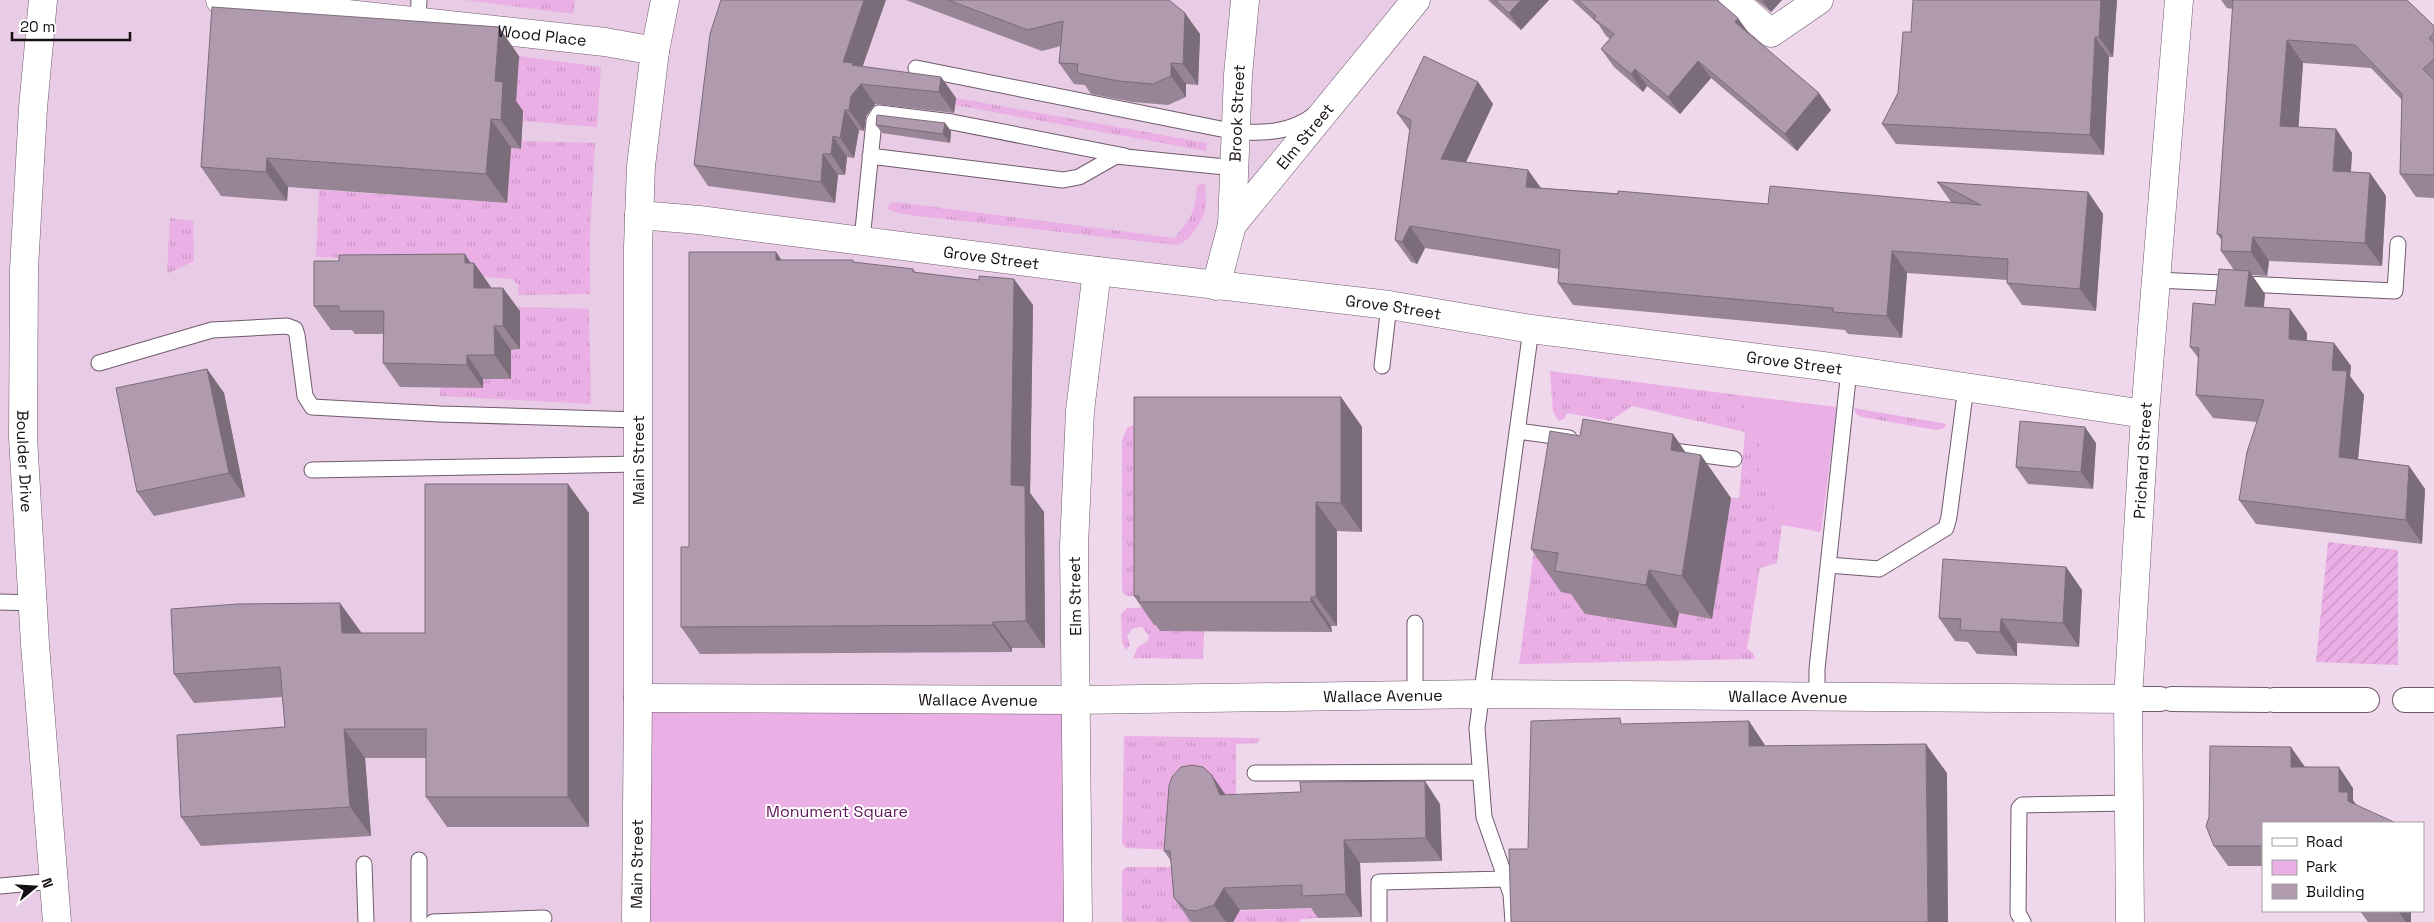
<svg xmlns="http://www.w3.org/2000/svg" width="2434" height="922" font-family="'Space Grotesk',sans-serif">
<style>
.built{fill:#e8cbe4}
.grass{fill:url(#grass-tufts)}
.park{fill:#eaafe4}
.garden{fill:url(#garden-furrows)}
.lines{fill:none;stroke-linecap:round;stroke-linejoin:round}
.service-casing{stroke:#6f5b6d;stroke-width:17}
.pedestrian-casing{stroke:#6f5b6d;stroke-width:26}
.minor-casing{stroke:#6f5b6d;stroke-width:29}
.trunk-casing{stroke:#6f5b6d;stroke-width:29}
.service{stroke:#fff;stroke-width:15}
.pedestrian{stroke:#fff;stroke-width:24}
.minor{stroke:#fff;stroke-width:28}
.trunk{stroke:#fff;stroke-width:28}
.wall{fill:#978495}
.shaded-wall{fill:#7b6c79}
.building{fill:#b09aad;stroke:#7b6c79}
.labels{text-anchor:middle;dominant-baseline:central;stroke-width:4;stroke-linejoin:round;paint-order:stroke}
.street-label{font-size:16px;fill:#160e15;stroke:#fff}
.park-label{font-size:16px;fill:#5e145b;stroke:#fff}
</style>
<defs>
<pattern id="grass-tufts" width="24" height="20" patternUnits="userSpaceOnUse" patternTransform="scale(1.25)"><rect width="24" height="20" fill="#eaafe4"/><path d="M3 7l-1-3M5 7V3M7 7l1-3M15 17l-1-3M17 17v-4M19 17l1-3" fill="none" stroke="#c895c3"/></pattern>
<pattern id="garden-furrows" width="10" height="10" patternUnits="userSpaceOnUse" patternTransform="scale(1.25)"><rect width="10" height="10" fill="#eaafe4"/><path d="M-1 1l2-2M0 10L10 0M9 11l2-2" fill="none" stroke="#c895c3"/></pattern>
</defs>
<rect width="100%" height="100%" fill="#efd8ec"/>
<path class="built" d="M0,0H1416L1233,225L1216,286L1097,271L1080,411L1078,922H0Z"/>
<path class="grass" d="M465,0H575L573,14Z
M519,56L601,67L597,127L523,121L524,112L515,111Z
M956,98L1207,143L1206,151L955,105Z
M522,141L595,143L590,233V294L518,295V285L512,279C446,276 382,257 316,257L319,190L507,203L511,148L521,149Z
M1201,184H1205C1205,190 1206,198 1206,204C1205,218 1190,243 1176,245L901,214L887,209L890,203L895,202L1174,238C1191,220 1195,212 1197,186Z
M170,218L193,221L194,261L167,274Z
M519,307L589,309L591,404L440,396V378H457L458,388H483V379H511V350L520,349Z
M1550,371L1746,396L1745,432L1762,446L1759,473L1782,525L1777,563L1760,568L1747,649L1753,653L1755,659L1519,664L1535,542L1589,596L1676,628L1679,613L1712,618L1731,498H1739L1745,432L1632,406L1610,421L1567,413L1564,419L1559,421L1553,412Z
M1854,408L1947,424L1943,429L1936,430L1862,417L1856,414Z
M1138,423L1154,595L1128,596L1123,594L1122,586V440L1127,428Z
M1154,607L1160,631H1204L1203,659L1133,658L1138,647L1148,641L1149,636L1142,627L1133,628L1127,636L1130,645L1126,650L1122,643L1121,614L1127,608Z
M1124,736L1260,738L1258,743L1236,744V795L1172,850L1126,848L1122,844Z
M1126,867H1173L1191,922H1122V871Z
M1318,908V918L1302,919L1298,922H1233L1235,911Z"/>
<path class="park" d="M1746,396L1837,407L1821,532L1782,525L1759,473L1762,446L1745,432Z
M638,698L1077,700L1078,922H636Z"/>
<path class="garden" d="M2328,542L2398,550V665L2316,662Z"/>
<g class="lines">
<g class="service-casing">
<path id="service" d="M418,21L419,0
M916,68L1236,132C1264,133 1291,133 1314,115
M870,156L1063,180L1079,177L1116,156L1235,168
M862,240L874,121L879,113L952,122L1125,156
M2156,280L2395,291L2398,244
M99,363L212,330L287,326L295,329L297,335L305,396L312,407L440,414L638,420
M1382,366L1389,305
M1517,431L1569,438
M1666,450L1734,459
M312,470L638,464
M1828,565L1879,569L1946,528L1949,517L1966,387
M0,602L32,603
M1415,623V695
M1817,698V669L1849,370
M1255,773L1480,772
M364,864L366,922
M0,886L54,881
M419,922V860
M433,922L544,918
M1379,922V882L1506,879
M1513,922L1511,894L1484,817L1477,728L1531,329
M2023,922L2018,913L2019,808L2022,805L2129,803"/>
</g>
<g class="pedestrian-casing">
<path id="pedestrian" d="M2128,699H2160
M2172,699L2266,700
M2274,700H2367
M2405,700H2434"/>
</g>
<g class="minor-casing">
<g id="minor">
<path id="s1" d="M220,0L605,42L655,51"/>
<path d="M1733,0L1771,33L1819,0"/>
<path id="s2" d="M639,215L699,220L1097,271L1389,305L1531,329L1823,366L2145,414"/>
<path id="s3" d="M1232,225L1238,75L1245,0"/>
<path id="s4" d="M1216,286L1232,225L1416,0"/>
<path id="s5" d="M638,698L1077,700L1481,694L2128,699"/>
<path d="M1078,922L1074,546L1080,411L1097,271"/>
<path id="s6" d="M2130,922L2128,699L2145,414L2179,0"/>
</g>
</g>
<g class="trunk-casing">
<g id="trunk">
<path id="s7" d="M43,0L33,108L24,269L23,437L35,644L57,922"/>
<path id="s8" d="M636,922L638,698V247L641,166L655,51L665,0"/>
</g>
</g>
<use href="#service" class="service"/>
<use href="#pedestrian" class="pedestrian"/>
<use href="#minor" class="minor"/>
<use href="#trunk" class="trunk"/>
</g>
<path class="wall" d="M906,0H1169L1200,34L1198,85L1186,84V97L1168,105L1133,102L1091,94L1085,85L1074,84L1059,63L1061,46L1042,51Z
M1488,0H1549L1521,30Z
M1572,0H1718L1749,34L1831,110L1797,151L1711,78L1680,114L1647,86L1643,92L1614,67L1601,49L1610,39L1606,36L1599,25Z
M1756,0H1782L1771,12Z
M2117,0L2113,57H2109L2104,155L1896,144L1882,124L1898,93L1911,32Z
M2221,0H2407L2434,26V198L2416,197L2400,174L2402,100L2371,68L2303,63L2298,127L2336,129L2352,153L2351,172L2370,173L2386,196L2382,266L2269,261L2267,276L2252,275L2265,294L2264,307L2290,309L2307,333V341L2334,343L2351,366L2350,376L2364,395L2358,459L2409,466L2425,489L2422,544L2256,524L2239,500L2257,422L2213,418L2196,395L2199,359L2190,347L2215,305L2234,270L2221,251L2222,241L2217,234L2233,9L2227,8Z
M519,56L516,101L523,111L521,149L511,148L507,203L288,187L287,201L221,196L201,167Z
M863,67L941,77L956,98L954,113L875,104L866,116L864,131L859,130L854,158L847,157L845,175H838L835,203L708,186L694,165Z
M1478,82L1493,104L1466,162L1541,188L1768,204L1951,202L1937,182L2088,192L2103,214L2096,311L2022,305L2007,283V280L1907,273L1902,338L1848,334L1845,330L1573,305L1558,283L1559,269L1425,248L1417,264L1411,262L1395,240L1410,131L1397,113Z
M945,123L951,131L950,143L882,133L876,125Z
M776,252L781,260L854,263L913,269L916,273L1033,305L1030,493L1044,512L1045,648H1012V652L700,654L681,627L689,547Z
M339,261L474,263L491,288L520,311V349L511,350V379H483V388L400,387L383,363L384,334H355L352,330H331L314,306Z
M207,369L224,393L245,497L154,516L137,492Z
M1341,397L1362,427V532L1337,531V626H1331L1332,632L1160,631L1156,625H1154L1134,596Z
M1673,434L1686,453L1731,498L1712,619L1679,613L1676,628L1585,614L1571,594L1561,592L1531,549L1580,436Z
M2096,443L2093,489L2028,484L2016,467Z
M589,513V827H447L426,797V758H365L371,836L201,846L181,817L285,727L282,697L194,703L174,674L361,632V633H425Z
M2066,567L2082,590L2079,647L2017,643V656L1977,654L1968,642L1955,641L1939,618Z
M2304,767L2353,788V800L2263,823V866H2228L2214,846Z
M1226,795L1440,804L1442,861L1360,863L1362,917L1318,918L1311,908L1240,910L1233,922H1191L1174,898L1171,861L1164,851Z
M2360,911H2411V922H2368Z"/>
<path class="shaded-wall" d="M864,0H886L860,74L843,62Z
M1521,0H1549L1521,30L1509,13Z
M1762,0H1782L1771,12Z
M2101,0H2117L2113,57L2099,37Z
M1185,13L1200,34L1198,85L1183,64Z
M1738,18L1751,36L1735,22Z
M499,27L519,56L516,101L523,111L521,149L501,120L495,81Z
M2095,37L2109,57L2104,155L2090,135Z
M2287,40L2303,63L2297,149L2280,126Z
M1698,61L1711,78L1680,114L1668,97Z
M1171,63L1186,84V97L1171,76Z
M1635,69L1647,86L1643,92L1631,74Z
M941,77L956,98L954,113L939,92Z
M1478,82L1493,104L1457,181L1441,159Z
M861,84L875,104L866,116L864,131L849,110L851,96Z
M1819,93L1831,110L1797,151L1785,134Z
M845,110L859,130L854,158L840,138Z
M491,119L511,148L507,203L486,174Z
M945,123L951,131L950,143L943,134Z
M2336,129L2352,153L2349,194L2333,171Z
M833,136L847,157L845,175L831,154Z
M823,154L838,175L835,203L821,182Z
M267,158L288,187L287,201L266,172Z
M1528,170L1544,192L1526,187Z
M2370,173L2386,196L2382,266L2365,243Z
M2088,192L2103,214L2096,311L2080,289Z
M1410,226L1425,248L1417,264L1402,242Z
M2253,237L2269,261L2267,276L2251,252Z
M1892,251L1907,273L1902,338L1887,316Z
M776,252L795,279L776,260Z
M465,254L474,268V263L491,287V311L474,288L465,263Z
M2249,271L2265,294L2261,329L2245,306Z
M1014,279L1033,305L1030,493L1044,512L1045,648L1026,621L1011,485Z
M503,288L520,311V349L503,326Z
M2290,309L2307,333L2305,363L2289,339Z
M494,326L511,350V379L495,355Z
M2334,343L2351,366L2350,376L2364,395L2356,481L2339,457L2332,370Z
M467,355L483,379V388L467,365Z
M207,369L224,393L245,497L229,473Z
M1341,397L1362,427V532L1341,503Z
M2085,427L2096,443L2093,489L2081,472Z
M1673,434L1698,471L1701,455L1731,498L1712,619L1682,576L1671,450Z
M2409,466L2425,489L2422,544L2406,520Z
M568,484L589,513V827L568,797Z
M1316,502L1337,531V626L1316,597Z
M2066,567L2082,590L2079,647L2063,623Z
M1649,570L1679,613L1676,628L1646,585Z
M1311,597L1331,626L1332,632L1311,602Z
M340,603L361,632L363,662L342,633Z
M2001,619L2017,643V656L2000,632Z
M993,622L1012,648V652L993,625Z
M1749,721L1769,751L1749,746Z
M344,729L365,758L371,836L350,807Z
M1926,744L1947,773L1948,922H1928Z
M2291,747L2305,767H2291Z
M2339,767L2353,788V800L2362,813V821L2339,792Z
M1212,775L1227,797L1220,795Z
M1425,781L1440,804L1442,861L1426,838Z
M1344,840L1360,863L1362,917L1346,894Z
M1224,888L1240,910L1233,922H1226L1214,905Z
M2398,911H2411V922H2406Z"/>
<path class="building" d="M721,0H864L843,62L853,63L852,65L941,77L939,92L861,84L851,96L849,110H845L840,138L833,136L831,154H823L821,182L694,165L710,34Z
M948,0H1169L1185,13L1183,64L1171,63V76L1153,84L1119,81L1077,73L1078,64L1059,63L1063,21L1028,30Z
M1495,0H1521L1509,13Z
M1578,0H1717L1738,18L1735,22L1819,93L1785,134L1698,61L1668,97L1635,69L1631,74L1601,49L1614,34L1594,19L1596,16Z
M1913,0H2101L2099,37H2095L2090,135L1882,124L1898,93L1903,32H1911Z
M2233,0H2407L2434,26V33L2429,38L2434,43V59L2423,69L2434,80V175L2400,174L2402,94L2355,45L2287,40L2280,126L2336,129L2333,171L2370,173L2365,243L2253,237L2251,252L2221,251L2222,235L2217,234Z
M212,7L499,27L495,81L503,82L501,120L491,119L486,174L267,158L266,172L201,167Z
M1424,56L1478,82L1441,159L1528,170L1526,187L1618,194V191L1768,204L1770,186L1981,205L1937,182L2088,192L2080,289L2007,283L2008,259L1892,251L1887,316L1833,312V308L1558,283L1560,250L1410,226L1402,242L1395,240L1411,120L1397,113Z
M877,115L945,123L943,134L876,125Z
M689,252H776V260H853V262L913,269V272L979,280V276L1014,279L1011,485L1025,486L1026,621L993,622V625L681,627V547H689Z
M465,254V263H474V288H503V326H494L495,355H467V365L383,363L384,311H339V306H314V261H339V255Z
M2219,269L2249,271L2245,306L2290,309L2289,339L2334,343L2332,370L2347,371L2339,457L2409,466L2406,520L2239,500L2247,452L2264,400L2196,395L2199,348L2190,347L2193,303L2215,305Z
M207,369L229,473L137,492L116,388Z
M1134,397H1341V503L1316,502V597H1311V602H1139V596H1134Z
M1583,419L1673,434L1671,450L1701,455L1682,576L1649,570L1646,585L1555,571L1558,553L1531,549L1550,431L1580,436Z
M2020,421L2085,427L2081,472L2016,467Z
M425,484H568V797H426V729H344L350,807L181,817L177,735L285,727L280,667L174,674L171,609L238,604L340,603L342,633H425Z
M1943,559L2066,567L2063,623L2001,619L2000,632L1960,630L1961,619L1939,618Z
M1620,718L1621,724L1749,721V746L1926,744L1928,922H1511L1509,849H1528L1531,721Z
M2210,746L2291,747V767H2339V792H2348V801L2396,823H2263V846H2214L2206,826L2209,817Z
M1192,765L1203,767L1212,775L1220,795L1301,792L1300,782L1425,781L1426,838L1344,840L1346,894L1302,896V885L1224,888L1214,905L1196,911L1187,910L1174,898L1170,851H1164L1169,786L1172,777L1181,767Z"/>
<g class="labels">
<g class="street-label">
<text stroke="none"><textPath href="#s1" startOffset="324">Wood Place</textPath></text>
<text stroke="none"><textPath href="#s3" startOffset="112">Brook Street</textPath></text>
<text stroke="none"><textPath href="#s4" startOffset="178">Elm Street</textPath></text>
<text stroke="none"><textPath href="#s2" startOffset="355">Grove Street</textPath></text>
<text stroke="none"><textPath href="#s2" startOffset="760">Grove Street</textPath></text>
<text stroke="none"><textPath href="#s2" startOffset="1165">Grove Street</textPath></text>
<text transform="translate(638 460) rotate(-90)">Main Street</text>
<text stroke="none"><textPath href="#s7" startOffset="462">Boulder Drive</textPath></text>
<text stroke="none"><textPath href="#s6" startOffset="462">Prichard Street</textPath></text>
<text transform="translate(1075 596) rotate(-91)">Elm Street</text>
<text stroke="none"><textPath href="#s5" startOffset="745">Wallace Avenue</textPath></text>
<text stroke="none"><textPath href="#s5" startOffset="1150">Wallace Avenue</textPath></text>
<text stroke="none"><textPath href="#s5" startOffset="340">Wallace Avenue</textPath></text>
<text stroke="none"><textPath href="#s8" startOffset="58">Main Street</textPath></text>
</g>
<g class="park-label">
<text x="837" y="811">Monument Square</text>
</g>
</g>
<rect x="2262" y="822" width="162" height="90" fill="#ffffff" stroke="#a29fa1"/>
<rect x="2272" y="838" width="25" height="8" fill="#ffffff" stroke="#a29fa1"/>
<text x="2306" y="847" font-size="15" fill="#160e15">Road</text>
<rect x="2272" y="860" width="25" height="15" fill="#eaafe4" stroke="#a29fa1"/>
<text x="2306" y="872" font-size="15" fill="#160e15">Park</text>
<rect x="2272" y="884" width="25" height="15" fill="#b09aad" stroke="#a29fa1"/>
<text x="2306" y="897" font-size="15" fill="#160e15">Building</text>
<g transform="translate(35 887) rotate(72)" stroke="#ffffff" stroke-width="4" paint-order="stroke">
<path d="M0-4L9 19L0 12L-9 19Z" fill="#160e15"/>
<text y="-8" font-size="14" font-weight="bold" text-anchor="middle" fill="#160e15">N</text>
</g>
<path d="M12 32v8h118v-8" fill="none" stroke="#160e15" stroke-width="2.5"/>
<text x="20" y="32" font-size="15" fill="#160e15" stroke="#ffffff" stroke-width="4" paint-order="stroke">20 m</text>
</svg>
